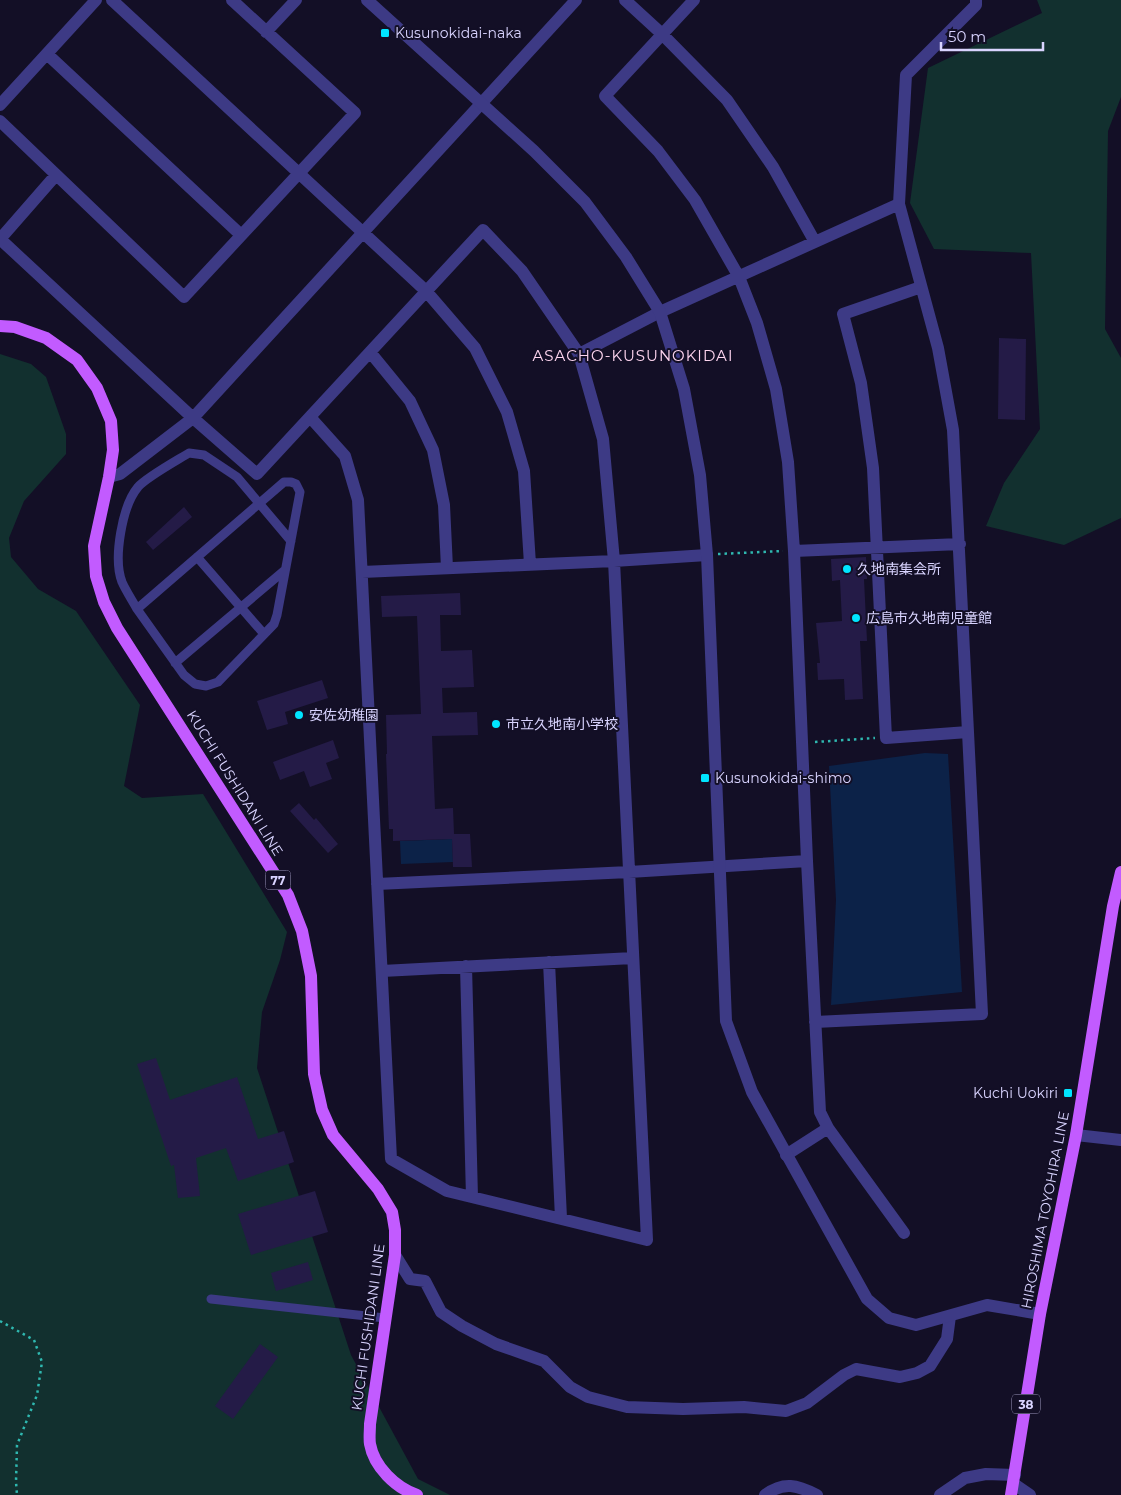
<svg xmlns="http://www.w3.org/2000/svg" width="1121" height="1495" font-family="Montserrat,'Noto Sans JP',sans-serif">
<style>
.green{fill:#12302f}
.water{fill:#0c2248}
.building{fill:#241b47}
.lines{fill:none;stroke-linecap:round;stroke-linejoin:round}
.path{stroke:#2fb8b0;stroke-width:2.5;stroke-dasharray:2.5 4;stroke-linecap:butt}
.service{stroke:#3d3a85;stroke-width:9}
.minor{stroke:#3d3a85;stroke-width:12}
.tertiary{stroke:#3d3a85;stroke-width:12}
.primary{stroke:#c25bff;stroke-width:12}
.poi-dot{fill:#00e5ff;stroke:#130f26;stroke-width:2}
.labels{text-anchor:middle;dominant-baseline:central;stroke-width:4;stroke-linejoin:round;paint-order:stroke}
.shield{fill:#130f26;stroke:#9e99be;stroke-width:1}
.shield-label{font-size:12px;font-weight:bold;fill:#d9d4ff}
.poi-label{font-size:14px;fill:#d9d4ff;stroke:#130f26;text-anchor:start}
.street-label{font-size:14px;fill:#d9d4ff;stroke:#130f26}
.neighbourhood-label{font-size:15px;letter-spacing:1px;fill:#ffd6f0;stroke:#130f26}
</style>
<rect width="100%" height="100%" fill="#130f26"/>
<path class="green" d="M1037,0H1121V97L1108,131L1105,329L1121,358V518L1064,545L986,526L1004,483L1040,429L1031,253L934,249L910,203L928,68L1042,13Z
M0,354L31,364L46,377L66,434V454L24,501L9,538L11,557L38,589L76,611L140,705L124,786L142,798L203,794L287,932L280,960L262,1012L257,1068L351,1355L418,1479L450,1495H0Z"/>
<path class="water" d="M925,753L948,754L962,992L831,1005L836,900L829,766Z
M452,839L453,862L401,864L400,841Z"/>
<path class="building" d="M999,338L1026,339L1025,420L998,419Z
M184,507L192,517L153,550L146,542Z
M866,557L867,579H864L867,641H860L863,699L845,700L844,679L818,680L817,663H820L816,623L842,621L840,580L832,581L831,559Z
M460,593L461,615H440L441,651L472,650L474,687L442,688L443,713L477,712L478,735L432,736L435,809L453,808L454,834H470L472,867H453L452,839L393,841V829H389L386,754H387L386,715L421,714L417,616L382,617L381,596Z
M322,680L328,698L285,712L288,724L267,730L257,701Z
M333,740L339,758L326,763L332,779L310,787L304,771L280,780L273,762Z
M299,803L314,820L316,818L338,844L328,853L290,811Z
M156,1058L170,1100L237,1077L258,1139L284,1131L294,1162L238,1181L226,1148L196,1158L200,1196L178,1198L174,1165L171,1166L137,1064Z
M315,1191L328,1232L251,1255L238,1214Z
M308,1262L313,1280L276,1291L271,1273Z
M260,1344L278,1357L233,1419L215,1406Z"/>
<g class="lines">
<path class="path" d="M718,554L783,551
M815,742L875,738
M0,1321L34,1340L42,1362L37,1395L17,1445L16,1482L17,1495"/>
<path class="service" d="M284,482H291L296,484L300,492L277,615L274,624L218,682L206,686L195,684L184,675L137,609Z
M197,557L264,634
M137,609C132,600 126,591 122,582C113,559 122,506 138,487C147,477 176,461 189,453L204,455L237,477L291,541
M175,663L285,570
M211,1299L385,1318"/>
<path class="minor" d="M112,0L426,291L475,348L507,412L524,471L530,564
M625,0L662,34L727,100L773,167L815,242
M694,0L605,96L658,151L695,200L739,277L757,323L776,389L788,462L794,551L807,861L820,1112L828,1128L904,1233
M266,32L296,0
M47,54L241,235
M0,105L96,0
M0,121L184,297L355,113L232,0
M0,239L193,418L257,474L483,230L522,271L579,354L603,439L614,561L647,1240L447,1191L391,1159L358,500L345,456L310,417
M0,239L56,175
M921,287L843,314L861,383L873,468L886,738L968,732
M370,352L410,401L433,450L444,505L447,568
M579,354L660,312L899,204
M109,477L120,474L193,418L576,0
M794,551L960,544
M362,572L614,561L707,555
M377,884L629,872L807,861
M549,962L561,1218
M466,966L472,1197
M382,971L633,958
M815,1022L982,1014L953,430L938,348L899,204L906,75L976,5V0
M786,1155L828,1128
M395,1255L410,1279L425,1281L441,1312L462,1326L496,1344L544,1361L570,1387L588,1397L627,1407L683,1409L744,1407L786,1411L807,1403L844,1375L856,1369L900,1377L917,1373L930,1366L947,1339L950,1316
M1014,1484L1030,1495
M765,1495C784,1481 797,1485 817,1495
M940,1495L965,1478L986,1474L1015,1475"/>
<path class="tertiary" d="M367,0L534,151L585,202L626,257L660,312L684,389L700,475L707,555L726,1021L752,1092L867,1299L889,1318L916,1325L987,1305L1040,1314
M1076,1135L1121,1140"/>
<path class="primary" d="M0,326L15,327L46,338L77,360L97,388L111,421L113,450L109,477L94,546L96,576L104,602L117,628L288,895L302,931L311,976L314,1074L322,1110L333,1135L378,1189L392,1212L395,1230V1255L370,1424C370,1431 369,1438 370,1444C374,1467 396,1488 417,1495
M1011,1495L1040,1314L1076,1135L1113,906L1121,872"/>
</g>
<g class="poi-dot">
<rect x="380" y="28" width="10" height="10" rx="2.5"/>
<circle cx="847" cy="569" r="5"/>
<circle cx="856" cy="618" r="5"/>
<circle cx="299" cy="715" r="5"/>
<circle cx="496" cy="724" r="5"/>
<rect x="700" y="773" width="10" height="10" rx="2.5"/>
<rect x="1063" y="1088" width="10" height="10" rx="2.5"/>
</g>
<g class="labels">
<g class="shield">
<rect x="265.5" y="870.5" width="25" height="19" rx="4"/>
<rect x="1012" y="1394.5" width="28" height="19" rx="4"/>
</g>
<g class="shield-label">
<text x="278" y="880">77</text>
<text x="1026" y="1404">38</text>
</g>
<g class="poi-label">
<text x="395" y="33">Kusunokidai-naka</text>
<text x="857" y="569">久地南集会所</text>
<text x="866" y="618">広島市久地南児童館</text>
<text x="309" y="715">安佐幼稚園</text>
<text x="506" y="724">市立久地南小学校</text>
<text x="715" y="778">Kusunokidai-shimo</text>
<text x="1058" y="1093" text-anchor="end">Kuchi Uokiri</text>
</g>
<g class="street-label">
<text transform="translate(235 783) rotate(58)">KUCHI FUSHIDANI LINE</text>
<text transform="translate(1045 1210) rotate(-79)">HIROSHIMA TOYOHIRA LINE</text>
<text transform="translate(368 1327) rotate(-82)">KUCHI FUSHIDANI LINE</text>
</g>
<g class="neighbourhood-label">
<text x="633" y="355">ASACHO-KUSUNOKIDAI</text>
</g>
</g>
<path d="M941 42v8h102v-8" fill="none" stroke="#d9d4ff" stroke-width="2.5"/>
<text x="948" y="42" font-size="15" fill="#d9d4ff" stroke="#130f26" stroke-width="4" paint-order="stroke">50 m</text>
</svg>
